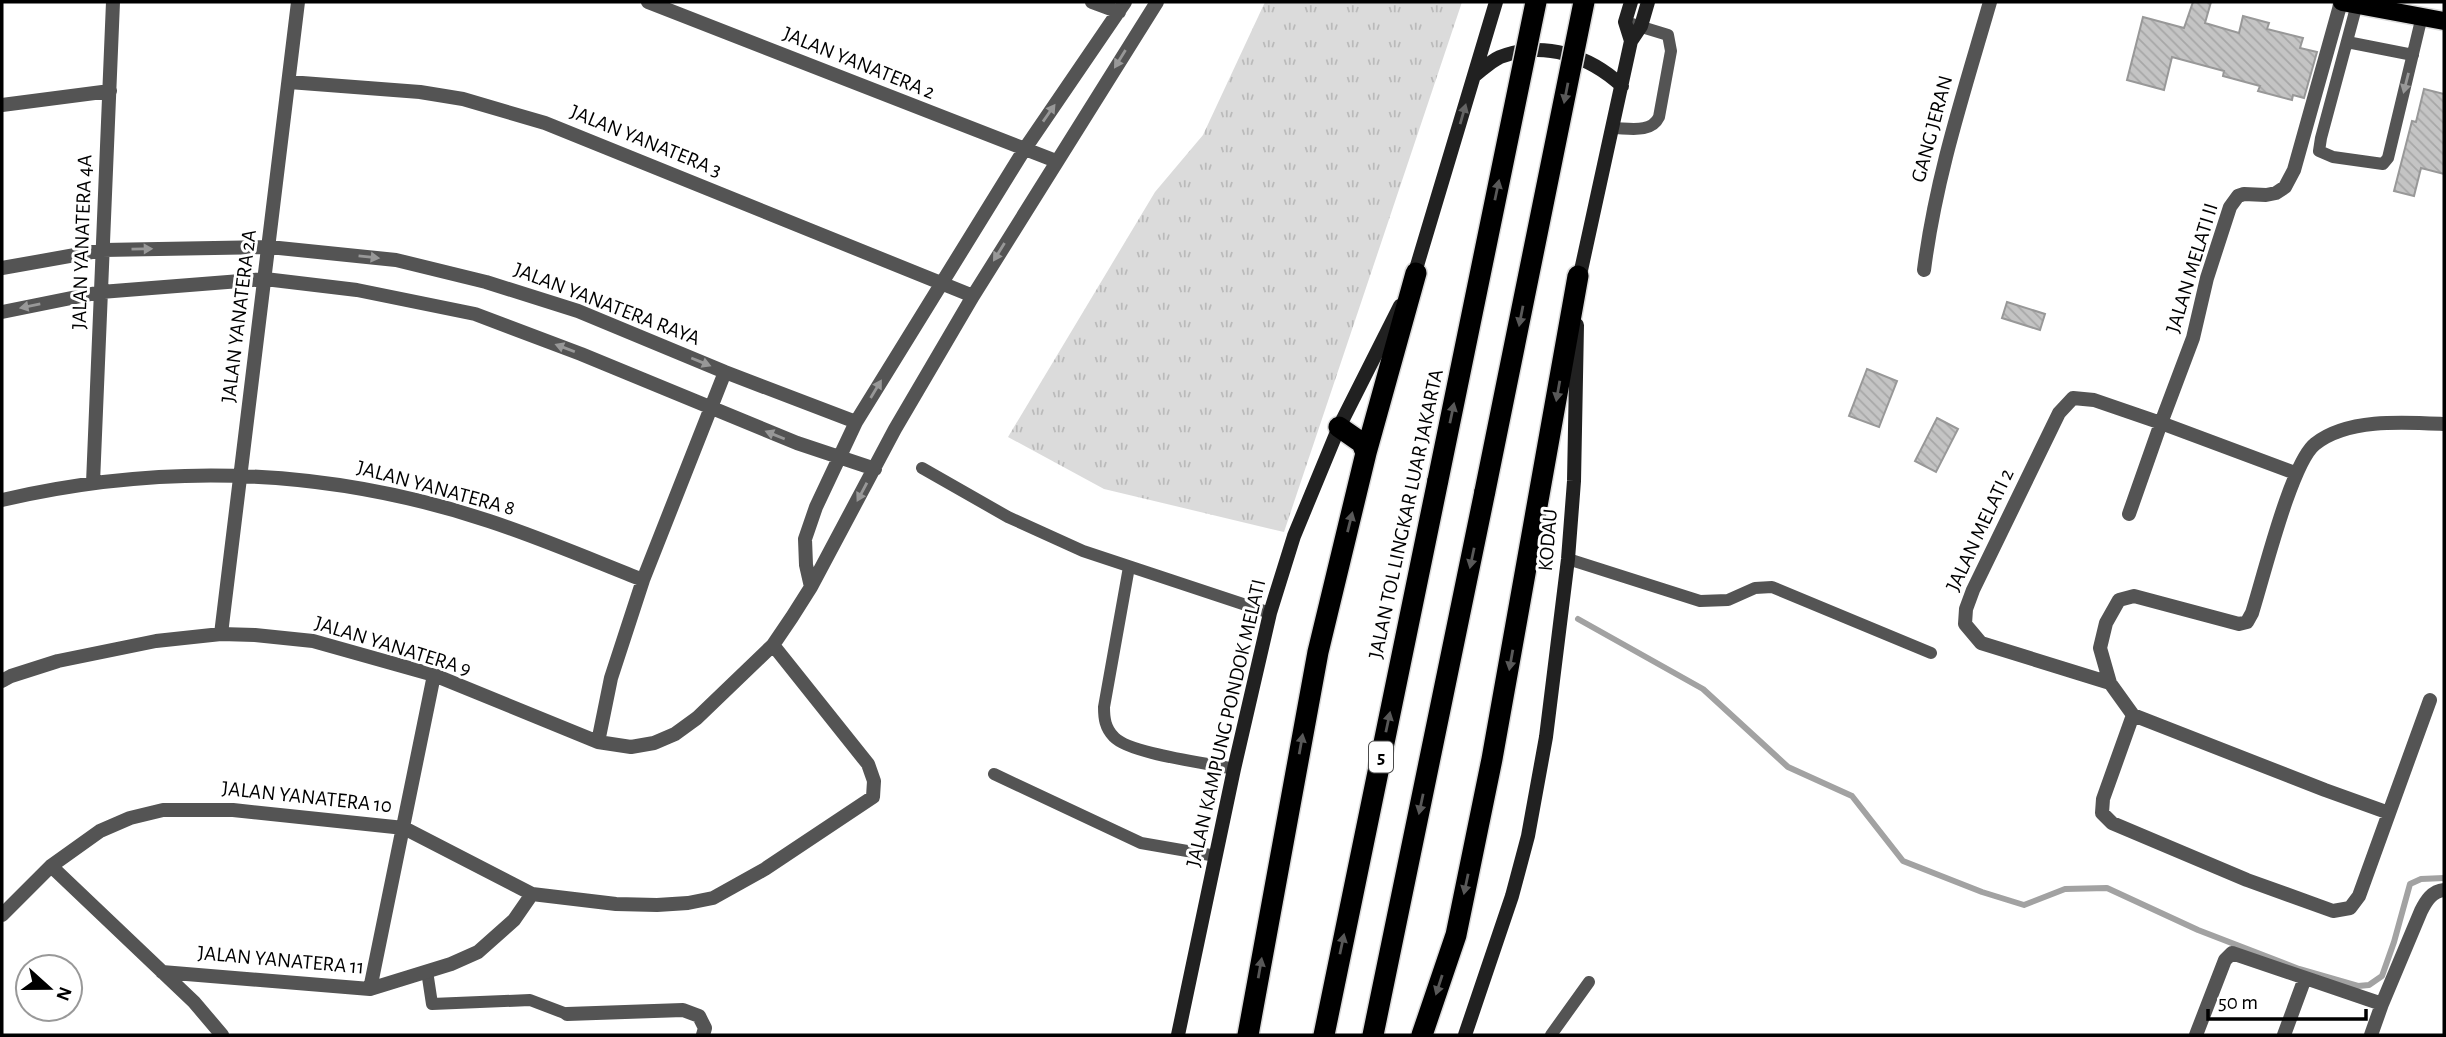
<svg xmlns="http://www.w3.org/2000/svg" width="2446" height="1037" font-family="'Alegreya Sans',sans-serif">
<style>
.grass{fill:url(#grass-tufts)}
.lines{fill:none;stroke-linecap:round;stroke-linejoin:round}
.stream{stroke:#a2a2a2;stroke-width:6}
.building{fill:url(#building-back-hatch);stroke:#989898;stroke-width:2}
.primary-casing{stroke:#dbdbdb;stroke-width:21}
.highway-casing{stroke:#dbdbdb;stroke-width:24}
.lane{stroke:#545454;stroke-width:12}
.street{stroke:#545454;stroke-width:14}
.secondary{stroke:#212121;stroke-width:14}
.primary{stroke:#000;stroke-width:18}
.highway{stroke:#000;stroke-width:21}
.highway-bridge-casing{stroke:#dbdbdb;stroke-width:24;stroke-linecap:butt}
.highway-bridge{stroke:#000;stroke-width:21}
.oneway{fill:#989898}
.oneway2{fill:#595959}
.oneway3{fill:#646464}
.labels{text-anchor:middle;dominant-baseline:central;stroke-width:6;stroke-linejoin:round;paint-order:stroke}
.shield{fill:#fff;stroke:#4c4c4c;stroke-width:2}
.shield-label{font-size:19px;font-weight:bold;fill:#000}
.street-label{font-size:21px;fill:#000;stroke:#fff}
</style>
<defs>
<pattern id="grass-tufts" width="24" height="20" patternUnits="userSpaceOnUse" patternTransform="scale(1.75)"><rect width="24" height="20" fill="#dbdbdb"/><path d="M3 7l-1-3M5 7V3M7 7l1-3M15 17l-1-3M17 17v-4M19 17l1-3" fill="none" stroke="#bababa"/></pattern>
<pattern id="building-back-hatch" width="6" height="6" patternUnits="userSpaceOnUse" patternTransform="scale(1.75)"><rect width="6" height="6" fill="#c4c4c4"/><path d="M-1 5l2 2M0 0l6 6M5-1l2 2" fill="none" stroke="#a7a7a7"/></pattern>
</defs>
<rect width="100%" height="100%" fill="#fff"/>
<path class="grass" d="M1265,2H1462L1284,532L1104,489L1008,437L1155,192L1203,135Z"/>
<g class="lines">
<path class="stream" d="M1578,619L1703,689L1788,767L1852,796L1903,861L1982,892L2024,905L2065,889L2107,888L2198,930L2299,969L2358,986L2369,985L2382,976L2394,942L2410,884L2421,879L2444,878"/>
</g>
<path class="building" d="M2193,2H2211L2205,23L2239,33L2243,16L2269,23L2267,29L2303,38L2300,48L2317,52L2304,98L2293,95L2292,100L2258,91L2260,86L2223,76L2224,71L2172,57L2164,90L2127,80L2143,17L2184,28Z
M2424,89L2444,94V174L2421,168L2414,196L2394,191L2412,121L2416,122Z
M2007,302L2045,314L2040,330L2002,318Z
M1867,369L1897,381L1879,427L1849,416Z
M1937,418L1958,429L1936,472L1915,461Z"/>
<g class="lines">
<g class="primary-casing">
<path id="primary" d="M2342,2L2444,21"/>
</g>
<g class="highway-casing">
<path id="highway" d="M1366,453L1416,273
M1248,1035L1318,652L1366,453L1362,443L1339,427
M1324,1035L1438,480
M1373,1035L1485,491
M1422,1035L1456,935L1492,759L1578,276"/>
</g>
<path class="lane" d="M2357,4L2321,138L2319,151L2333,157L2383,164L2388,158L2422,16
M2347,42L2413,55
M1612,128C1628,128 1651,134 1659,117L1671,51L1668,35L1632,24
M922,468L1008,517L1083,551L1270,613
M1568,559L1700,601L1728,600L1755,588L1772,587L1931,653
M1129,567L1104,707C1104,718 1105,728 1114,737C1130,754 1208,763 1234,769
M994,774L1141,843L1216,856
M427,971L432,1004L530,1000L567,1014
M1551,1035L1589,982"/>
<path class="street" d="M648,2L1056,161
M1092,2L1119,12
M289,82L420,92L463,99L545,123L973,296
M2,105L110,91
M2,268L103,250L269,247L396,260L486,282L578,311L725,372L856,422
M1924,270C1936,176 1964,92 1990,2
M2,312L101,292L265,279L357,290L475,314L581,354L797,443L875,469
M93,483L113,2
M2,500C166,462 329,468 489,521C541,538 592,560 643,580
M2129,514L2161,423L2295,473
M811,587L806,565L805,539L816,507L856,422L1024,150L1125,2
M221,634L298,2
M2,681L11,676L58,661L156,641L221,634L255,635L313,641L434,675L598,742L631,747L654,743L675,734L697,718L773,645L792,617L811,587L895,429L973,296L1157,2
M2110,683L1981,643L1965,624L1966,609L1973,590L2059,413L2073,398L2094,400L2161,423L2193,338L2207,278L2230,207L2238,196L2244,194L2266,195L2276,193L2285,187L2294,170L2341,2
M2133,715L2103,799L2102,813L2112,823L2247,880L2333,911L2350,908L2359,896L2389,813L2325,790L2133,715L2110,683L2100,648L2106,623L2119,600L2134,596L2239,624L2247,622L2252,613C2263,579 2291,463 2315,444C2347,418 2405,422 2444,424
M598,742L611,678L643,580L725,372
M2389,813L2430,700
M51,866L194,1002L222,1035
M2,915L51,866L100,831L130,818L163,810H233L404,828L532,894L616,904L657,905L688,903L713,898L765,869L873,797L874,781L868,764L773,645
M162,972L370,989L451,964L478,952L514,920L532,894
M370,989L434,675
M567,1014L683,1010L699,1016L705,1028L703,1035
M2196,1035L2225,960L2232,953L2382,1004
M2284,1035L2305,978
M2371,1035L2382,1004L2421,911C2426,901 2432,891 2444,890"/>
<path class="secondary" d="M1631,41L1625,22L1631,2
M1474,76C1482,70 1491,61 1500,57C1544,40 1590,56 1622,86
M1413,279L1496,2
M1578,284L1631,41L1641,26L1648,2
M1178,1035L1234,769L1270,613L1294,536L1339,427L1400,306
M1465,1035L1512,896L1528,836L1546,737L1568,559L1574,481L1577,325"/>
<use href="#primary" class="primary"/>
<use href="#highway" class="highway"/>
<g class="highway-bridge-casing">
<path id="highway-bridge" d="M1438,480L1536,2
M1485,491L1584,2"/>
</g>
<use href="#highway-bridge" class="highway-bridge"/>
</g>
<defs><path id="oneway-solid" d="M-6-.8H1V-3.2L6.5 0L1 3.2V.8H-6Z" transform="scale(1.75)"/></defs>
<g class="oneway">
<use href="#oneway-solid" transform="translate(1120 59) rotate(122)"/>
<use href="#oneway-solid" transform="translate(2406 83) rotate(104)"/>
<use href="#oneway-solid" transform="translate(1049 113) rotate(-55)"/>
<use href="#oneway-solid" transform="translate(142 249) rotate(-1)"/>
<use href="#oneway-solid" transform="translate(999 252) rotate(122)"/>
<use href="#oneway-solid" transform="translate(369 257) rotate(6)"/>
<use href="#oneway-solid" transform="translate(30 306) rotate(169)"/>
<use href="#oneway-solid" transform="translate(565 348) rotate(-159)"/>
<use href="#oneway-solid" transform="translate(701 362) rotate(22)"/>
<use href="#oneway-solid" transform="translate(876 389) rotate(-59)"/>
<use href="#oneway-solid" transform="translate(775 435) rotate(-158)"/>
<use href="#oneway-solid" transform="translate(862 492) rotate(118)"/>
</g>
<g class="oneway2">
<use href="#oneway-solid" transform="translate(1566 93) rotate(101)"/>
<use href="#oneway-solid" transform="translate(1497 190) rotate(-78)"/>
<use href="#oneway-solid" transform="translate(1521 316) rotate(101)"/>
<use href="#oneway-solid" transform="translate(1558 391) rotate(100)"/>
<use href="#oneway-solid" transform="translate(1452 413) rotate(-78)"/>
<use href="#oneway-solid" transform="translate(1350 522) rotate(-76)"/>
<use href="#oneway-solid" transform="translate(1472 558) rotate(102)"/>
<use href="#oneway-solid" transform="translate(1511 660) rotate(100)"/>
<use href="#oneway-solid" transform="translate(1388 722) rotate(-78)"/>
<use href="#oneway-solid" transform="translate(1301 744) rotate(-80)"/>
<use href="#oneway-solid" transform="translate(1421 804) rotate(102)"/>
<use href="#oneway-solid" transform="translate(1466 884) rotate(102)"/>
<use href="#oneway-solid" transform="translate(1342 944) rotate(-78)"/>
<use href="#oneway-solid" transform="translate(1260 968) rotate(-80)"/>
<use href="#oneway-solid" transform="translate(1439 985) rotate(108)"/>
</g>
<use class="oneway3" href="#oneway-solid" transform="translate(1463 114) rotate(-74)"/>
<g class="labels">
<rect class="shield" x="1369" y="741.5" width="24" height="31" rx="5"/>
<g class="shield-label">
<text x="1381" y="757">5</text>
</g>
<g class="street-label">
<text transform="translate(859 63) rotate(22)">JALAN YANATERA 2</text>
<text transform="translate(1932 129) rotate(-75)">GANG JERAN</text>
<text transform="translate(646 141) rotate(22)">JALAN YANATERA 3</text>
<text transform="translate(82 242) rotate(-88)">JALAN YANATERA 4A</text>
<text transform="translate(2192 268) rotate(-73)">JALAN MELATI II</text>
<text transform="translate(607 304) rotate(21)">JALAN YANATERA RAYA</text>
<text transform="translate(239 316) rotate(-83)">JALAN YANATERA 2A</text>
<text transform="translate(436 488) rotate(15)">JALAN YANATERA 8</text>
<text transform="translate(1406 514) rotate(-78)">JALAN TOL LINGKAR LUAR JAKARTA</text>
<text transform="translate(1980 530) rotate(-65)">JALAN MELATI 2</text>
<text transform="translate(1548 540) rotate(-85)">KODAU</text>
<text transform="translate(393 646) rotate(17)">JALAN YANATERA 9</text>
<text transform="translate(1226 723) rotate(-77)">JALAN KAMPUNG PONDOK MELATI</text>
<text transform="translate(307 797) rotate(6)">JALAN YANATERA 10</text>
<text transform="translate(281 960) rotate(5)">JALAN YANATERA 11</text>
</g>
</g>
<rect width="2446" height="1037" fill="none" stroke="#000000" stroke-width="7"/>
<g transform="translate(49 988) rotate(111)"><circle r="33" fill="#ffffff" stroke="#999999" stroke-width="2"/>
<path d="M0-5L12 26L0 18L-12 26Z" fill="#000000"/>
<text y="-10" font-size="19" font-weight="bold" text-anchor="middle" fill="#000000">N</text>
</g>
<path d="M2208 1009v10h158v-10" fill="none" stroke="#000000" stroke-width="3.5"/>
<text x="2218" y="1009" font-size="21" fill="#000000" stroke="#ffffff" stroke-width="5" paint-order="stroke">50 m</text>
</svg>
